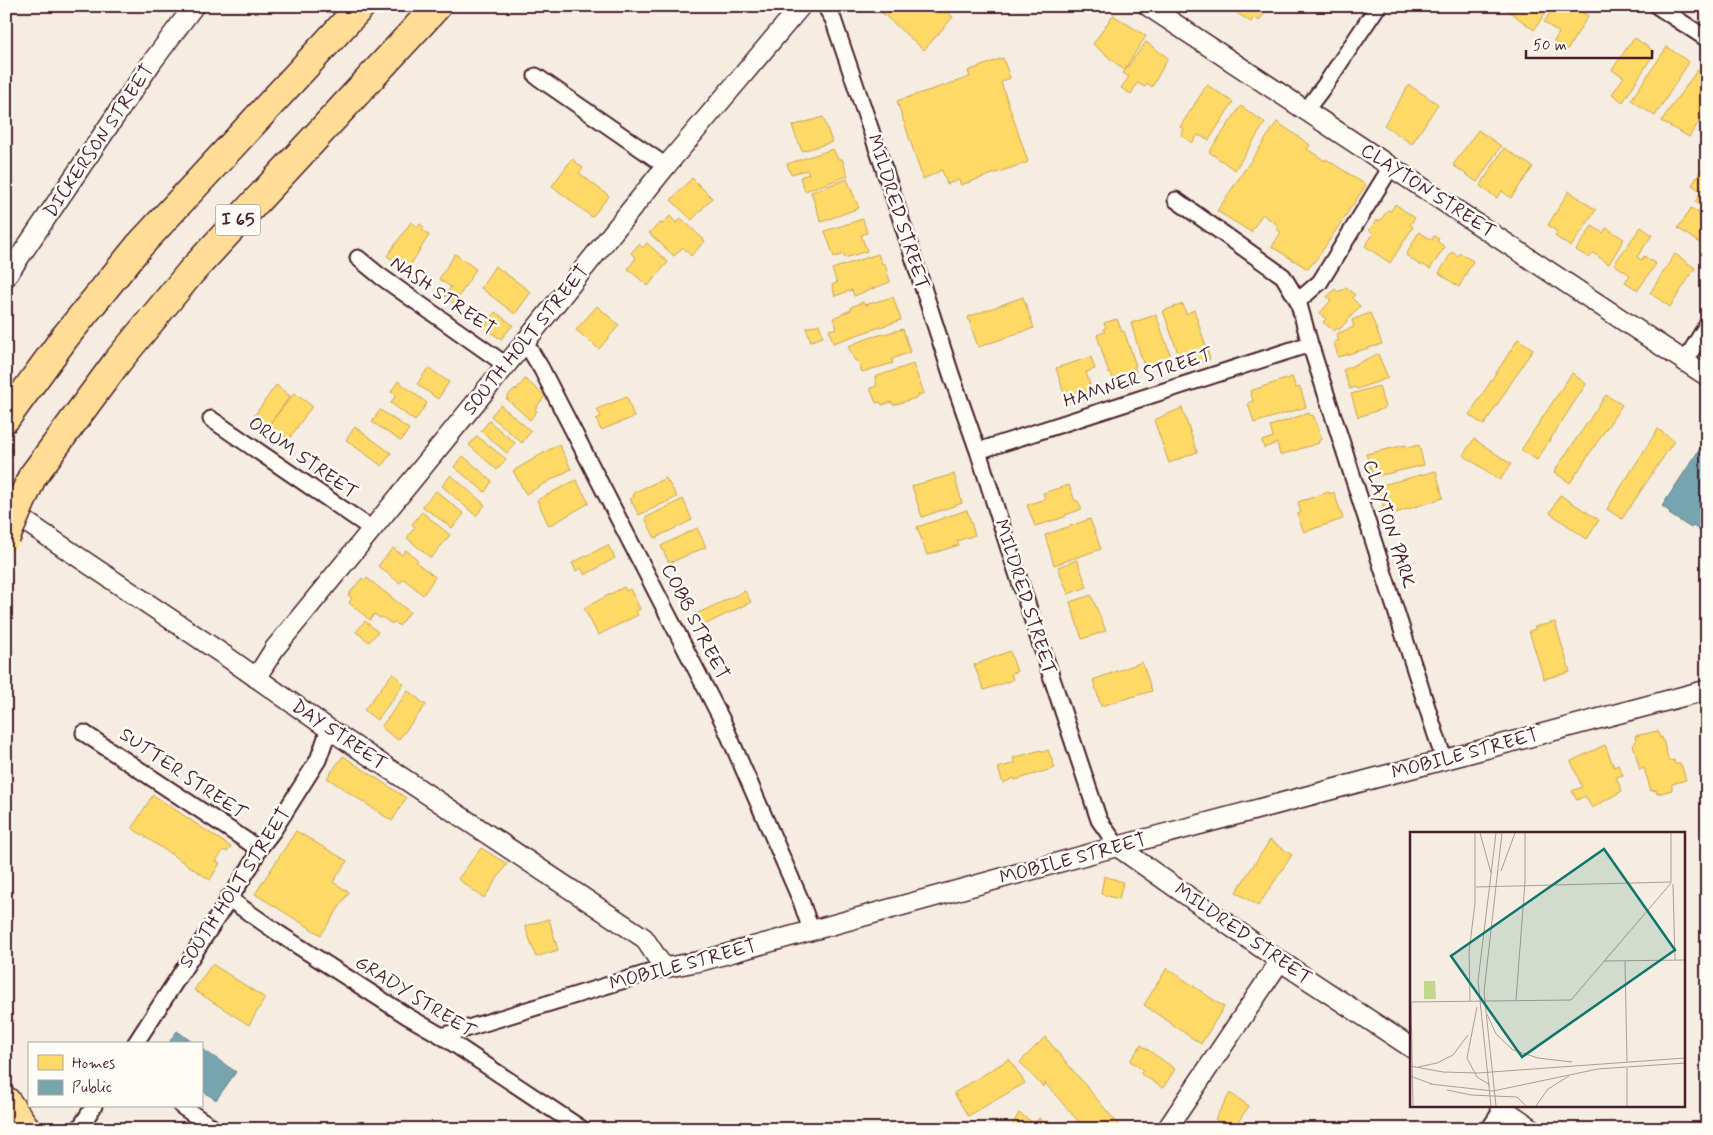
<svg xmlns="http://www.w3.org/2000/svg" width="1713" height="1135" font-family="Mynerve,sans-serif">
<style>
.homes{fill:#ffd966;stroke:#c9a154}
.public{fill:#76a5af;stroke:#697d87}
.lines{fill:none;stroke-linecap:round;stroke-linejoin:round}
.minor-casing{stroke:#4a1f2b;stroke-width:19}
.tertiary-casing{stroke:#4a1f2b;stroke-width:22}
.motorway-casing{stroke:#4a1f2b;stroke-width:31}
.minor{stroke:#fdfcf7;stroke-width:15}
.tertiary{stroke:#fdfcf7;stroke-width:19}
.motorway{stroke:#ffdd96;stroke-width:28}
.motorway-bridge-casing{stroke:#4a1f2b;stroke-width:31;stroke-linecap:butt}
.motorway-bridge{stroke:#ffdd96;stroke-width:28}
.labels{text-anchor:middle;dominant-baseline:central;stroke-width:5;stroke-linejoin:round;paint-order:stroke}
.shield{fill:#fdfcf7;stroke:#806168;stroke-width:1}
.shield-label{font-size:18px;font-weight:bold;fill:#4a1f2b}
.street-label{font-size:19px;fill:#4a1f2b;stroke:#fdfcf7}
.inset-road{fill:none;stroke:#b09b98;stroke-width:1}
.view{fill:#0f766e;fill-opacity:0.15;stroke:#0f766e;stroke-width:2.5}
.inset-edge{fill:none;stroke:#4a1f2b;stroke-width:2.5}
</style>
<rect width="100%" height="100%" fill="#f4ede0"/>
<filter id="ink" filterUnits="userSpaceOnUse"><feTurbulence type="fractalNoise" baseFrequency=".02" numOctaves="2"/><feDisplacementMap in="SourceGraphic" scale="10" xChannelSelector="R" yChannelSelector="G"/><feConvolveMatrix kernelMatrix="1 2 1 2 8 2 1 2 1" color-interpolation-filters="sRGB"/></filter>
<g filter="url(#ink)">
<path class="homes" d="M886,6H950L946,11L953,17L924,50L881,12Z
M1230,6H1269L1259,21L1254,17L1251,22L1229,8Z
M1508,6H1550L1534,30L1506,9Z
M1555,6H1574L1588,16L1567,50L1554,41L1559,33L1544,22Z
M1113,15L1146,36L1124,70L1093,44Z
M1635,38L1655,52L1623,102L1612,94L1624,77L1612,70L1631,42Z
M1146,42L1168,58L1152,87L1147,83L1145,87L1137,83L1131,94L1121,88L1129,77L1123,73Z
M1667,47L1689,62L1655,116L1631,100Z
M1003,58L1010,78L1001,82L1028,162L961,185L959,180L947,184L942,170L923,179L897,101L970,77L968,71Z
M1699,68L1707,73V110L1689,137L1661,121Z
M1207,85L1233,102L1209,140L1198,135L1192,143L1181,135L1184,129L1180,127Z
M1409,85L1438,104L1412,144L1384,125Z
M1241,106L1265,123L1235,170L1209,152Z
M823,117L832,142L802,151L792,126Z
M1277,122L1310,145L1307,149L1325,161L1326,159L1366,185L1318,257L1308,269L1272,247L1281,232L1276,229L1278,225L1262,214L1251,232L1217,211Z
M1478,130L1501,146L1477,182L1453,165Z
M1504,148L1533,167L1511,198L1502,191L1497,198L1480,186Z
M833,149L838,159H842L848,176L805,191L800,177L809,174L807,170L791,174L787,164Z
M572,159L583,168L579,173L609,196L592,217L552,186Z
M1702,169L1707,172V210L1695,202L1702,192L1692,185Z
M692,178L712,198L692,220L671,200Z
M847,179L859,208L821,222L811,192Z
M1569,191L1596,210L1571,247L1555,236L1557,232L1548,225Z
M1395,204L1415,218L1410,225L1413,227L1390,263L1365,246L1374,233L1369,230L1377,220L1380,221L1388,210L1391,211Z
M1691,208L1707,218V248L1678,228Z
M670,216L676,223L681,218L705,241L691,256L683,247L674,256L649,233L660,223L662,224Z
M863,219L867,233L861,235L867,251L845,258L844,254L834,257L825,231Z
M411,222L418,227L420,224L424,227L422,230L429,235L409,267L407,265L405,268L387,256Z
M1592,226L1603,233L1606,228L1624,239L1609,264L1593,253L1589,258L1576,250Z
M1641,227L1652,235L1637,257L1642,260L1644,256L1656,264L1638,290L1625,282L1630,275L1614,264Z
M1419,232L1432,240L1434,236L1439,239L1437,241L1445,247L1430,269L1422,264L1421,266L1406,255Z
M647,243L668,262L648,286L628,269L636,258L631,253L639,244L643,248Z
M1452,252L1458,256L1460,253L1473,261L1459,287L1439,273Z
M455,254L476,269L454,304L445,296L451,287L439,279Z
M878,254L882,264H885L890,282L854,296L852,290L835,296L832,285L837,283L832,269Z
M1675,254L1695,268L1670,307L1650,293Z
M495,266L531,292L515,314L481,288Z
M1346,287L1355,295L1352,298L1360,306L1339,330L1337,328L1334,331L1323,322L1326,319L1320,313L1331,300L1327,297L1335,289L1338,292L1340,290L1341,291Z
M893,297L901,320L833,343L829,330L837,328L833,318L851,310V307L863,302L865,305Z
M1023,297L1034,328L978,347L968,317Z
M1183,304L1186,314L1194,310L1210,359L1191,366L1188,356L1180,359L1163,311Z
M597,306L619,325L599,349L576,330Z
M495,312L513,325L501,339L482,327Z
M1370,313L1382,344L1338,357L1334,342L1339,340L1336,334L1354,327L1352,320Z
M1156,315L1170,354L1167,356L1168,360L1149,368L1146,362L1143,363L1131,323Z
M1117,319L1122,332L1124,331L1136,366H1134L1136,372L1113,379L1111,373L1109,374L1097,335L1105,332L1103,329L1106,328L1104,323Z
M819,324L823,337L811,341L806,328Z
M903,329L910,352L892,359L893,363L862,372L858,361H855L848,346L872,337Z
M1518,339L1533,349L1484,425L1469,415Z
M1378,354L1388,378L1357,389L1355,387L1350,389L1343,370Z
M1091,357L1095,369L1086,372L1091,389L1088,391L1090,395L1069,402L1067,396L1065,397L1056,368Z
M913,364L924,393L918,395L919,397L893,405L892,402L882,405L881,402L876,403L870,388L877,386L875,377Z
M428,368L449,382L438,399L417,384Z
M1572,373L1586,384L1537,460L1521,450Z
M1292,377L1296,388L1300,387L1306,407L1254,423L1248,403L1253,401L1250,391Z
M525,379L545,396L535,409L537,411L530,420L506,398L514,389L516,390Z
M398,381L427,403L415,421L391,403L396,395L391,392Z
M276,385L290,396L267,428L252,419Z
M1379,386L1385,408L1358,417L1351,394Z
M294,393L312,406L289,439L268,426Z
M1606,395L1622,405L1570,483L1554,472Z
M627,397L634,417L601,430L596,419L601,417L597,409Z
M500,405L531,431L522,443L491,416Z
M1182,408L1197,452L1169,463L1154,420Z
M380,410L409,429L401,441L372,422Z
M1309,413L1310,416L1313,415L1322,439L1318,441L1319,443L1280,455L1277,443L1264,448L1262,441L1273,437L1270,426Z
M489,421L515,443L507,453L481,431Z
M355,427L391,453L382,466L346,440Z
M1658,429L1674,441L1622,519L1607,509Z
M477,436L506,459L497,470L469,445Z
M1474,439L1511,464L1500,480L1463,455Z
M559,444L571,469L526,494L513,471Z
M1406,445V448L1419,445L1424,465L1373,477L1366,454Z
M463,456L492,481L485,492L454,467Z
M1436,471L1443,498L1386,516L1378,486Z
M954,474L962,503L922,517L912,486Z
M451,475L485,505L476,516L442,486Z
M666,478L677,497L639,515L630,499L634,497L633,493Z
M576,480L589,503L549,526L537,500Z
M1069,485L1075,501H1078L1082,509L1065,515V517L1035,526L1027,505L1045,499L1043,493Z
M436,491L464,514L452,528L422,506Z
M1329,492L1330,494L1334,492L1343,519L1304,532L1297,514L1301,513L1298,502Z
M1560,495L1599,520L1587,539L1550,513Z
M683,499L692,520L655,538L645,518Z
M967,510L975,535L957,541L959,545L927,555L917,527Z
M422,512L450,535L431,558L407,538L415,527L412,524Z
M1090,519L1101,549L1054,565L1045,535Z
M697,528L706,547L669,563L661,546Z
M608,545L615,558L585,575L581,568L576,571L572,563Z
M393,548L402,555L406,550L418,560L416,562L435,577L423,595L404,579L400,583L378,566Z
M1077,560L1087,587L1068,594L1058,567Z
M362,578L365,581L367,578L410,612L399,626L394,621L392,624L382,617L380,618L374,614L370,620L349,603L352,598L348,595Z
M624,587L626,591L630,589L640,609L636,611L638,615L598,635L584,608Z
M745,591L751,602L700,627L694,615Z
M1091,595L1106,631L1082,639L1070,602Z
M365,621L378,632L369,642L356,632Z
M1555,622L1570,672L1544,679L1529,631L1536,629L1534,627Z
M1010,651L1017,672L1011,673L1013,680L984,690L974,665Z
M1142,662L1152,691L1101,706L1093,680Z
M393,673L404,684L377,720L364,710Z
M408,691L426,705L398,740L381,727Z
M1658,731L1660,738L1662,737L1669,761L1674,760L1675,764H1681L1686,780L1672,784V790L1657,794L1656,790L1651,791L1644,768L1640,770L1633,744L1636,742L1635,736Z
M1605,745L1614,767L1618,765L1623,775L1616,777L1622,791L1592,808L1585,796L1577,800L1572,791L1582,787L1571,761Z
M1041,750L1043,752L1048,750L1055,768L1015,780L1014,778L1003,783L998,768L1015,763L1013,758Z
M343,756L406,798L392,821L327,778Z
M153,795L231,847L227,852L224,850L216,861L220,863L210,880L132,828Z
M296,831L347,861L333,882L349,892L321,935L255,894Z
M1270,840L1292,855L1258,906L1236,892Z
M481,848L507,864L484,898L458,879Z
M1104,876L1123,882L1119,899L1101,894Z
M549,919L558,950L536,957L525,926Z
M212,964L265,998L249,1025L194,990Z
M1167,968L1224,1007L1201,1044L1144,1005Z
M1045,1037L1122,1129H1085L1045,1083L1043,1087L1020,1062Z
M1141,1045L1175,1069L1163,1088L1141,1074L1143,1070L1130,1061Z
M1009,1059L1025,1083L968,1116L954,1093Z
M1230,1093L1249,1106L1233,1129H1229L1215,1119Z
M1019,1113L1035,1124L1039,1118L1047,1125L1045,1129H1010Z"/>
<path class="public" d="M1705,441L1707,442V521L1700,531L1693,526L1691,528L1669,514L1670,512L1662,506Z
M177,1031L195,1044H168Z
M201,1048L236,1072L216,1100L201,1090Z"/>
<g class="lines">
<g class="minor-casing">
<path id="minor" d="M825,6L833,19L894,198L952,377L978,451L1009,549L1099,820L1118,847
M1657,6L1707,39
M536,76L666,166
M1306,110L1325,85L1378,6
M1176,200L1283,276L1298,301L1310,344L1444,760
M358,258L380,276L506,365
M1298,301L1320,282L1391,167
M525,342L541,368L723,722L801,901L811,930
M1685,361L1707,325
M211,419L372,529
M978,451L1310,344
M84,733L259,849
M228,898L278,933L407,1016L442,1036L582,1129
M442,1036L664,968
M135,1044L250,867L259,849L273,831L318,760L329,729
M181,1106L215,1129
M79,1129L94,1106
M1489,1129L1503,1108"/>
</g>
<g class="tertiary-casing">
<path id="tertiary" d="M1148,6L1707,376
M6,277L152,62L194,6
M7,509L227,657L329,729L644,938L664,968L701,961L1100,851L1707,690
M256,678L275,648L525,342L666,166L801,6
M1118,847L1280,961L1412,1048
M1500,1106L1533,1129
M1167,1129L1280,961"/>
</g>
<g class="motorway-casing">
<path id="motorway" d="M6,418L65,337L139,246L361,6
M32,477L117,362L191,272L437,6
M6,1101L26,1129"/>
</g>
<use href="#minor" class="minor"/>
<use href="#tertiary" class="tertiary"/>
<use href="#motorway" class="motorway"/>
<g class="motorway-bridge-casing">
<path id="motorway-bridge" d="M6,537L32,477"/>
</g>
<use href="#motorway-bridge" class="motorway-bridge"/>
</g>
</g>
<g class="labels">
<rect class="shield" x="215.5" y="204.5" width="45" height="31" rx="4"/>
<g class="shield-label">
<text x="238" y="220">I 65</text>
</g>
<g class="street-label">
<text transform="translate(99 141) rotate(-56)">DICKERSON STREET</text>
<text transform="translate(1428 191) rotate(33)">CLAYTON STREET</text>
<text transform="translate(898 212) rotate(72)">MILDRED STREET</text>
<text transform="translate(443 296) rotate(35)">NASH STREET</text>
<text transform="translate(526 340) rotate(-51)">SOUTH HOLT STREET</text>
<text transform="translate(1138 378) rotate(-18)">HAMNER STREET</text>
<text transform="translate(303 458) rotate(35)">ORUM STREET</text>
<text transform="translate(1389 524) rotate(72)">CLAYTON PARK</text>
<text transform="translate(1025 597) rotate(72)">MILDRED STREET</text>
<text transform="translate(695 622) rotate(63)">COBB STREET</text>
<text transform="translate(339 735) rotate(34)">DAY STREET</text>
<text transform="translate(1465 754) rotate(-15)">MOBILE STREET</text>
<text transform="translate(183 774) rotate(34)">SUTTER STREET</text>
<text transform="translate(1073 859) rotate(-15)">MOBILE STREET</text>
<text transform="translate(235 888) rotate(-57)">SOUTH HOLT STREET</text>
<text transform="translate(1243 934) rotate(35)">MILDRED STREET</text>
<text transform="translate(683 965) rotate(-15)">MOBILE STREET</text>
<text transform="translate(415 997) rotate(32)">GRADY STREET</text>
</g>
</g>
<g transform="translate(1410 832)">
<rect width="275" height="275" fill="#f4ede0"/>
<path d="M14,149H25L26,167H14Z" fill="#c3d78c"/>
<path class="inset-road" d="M70,1L81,41M91,39L105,1M261,50V1M263,52L265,128M66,55L261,50M194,129L275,128M215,129L217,230M106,168L115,50V1M60,169L59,120L65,71V1M0,170L161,168L261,51M1,170L3,274M67,175L57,226L67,245L80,253M77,182L86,202L103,218L128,226L162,230M0,234L33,240L68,241L275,226M8,235L27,231L43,223L58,203M217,236V274M0,244L22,252M20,252L83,259L188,237L275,231M37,258L61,263L107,265L116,274M81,274L68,149L86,1M86,274L74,160L92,1M126,274L138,257L159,244"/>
<path class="view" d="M194,17L265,118L112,225L41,124Z"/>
<rect width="275" height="275" class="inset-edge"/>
</g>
<rect width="1713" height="1135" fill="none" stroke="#fdfcf7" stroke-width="25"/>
<rect x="12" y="12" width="1688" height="1110" fill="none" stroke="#4a1f2b" stroke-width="2" filter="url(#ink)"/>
<rect x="28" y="1042" width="175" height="65" fill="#fdfcf7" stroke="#b5a4a5"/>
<rect x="38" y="1055" width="25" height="15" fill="#ffd966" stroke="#b5a4a5"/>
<text x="72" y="1068" font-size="15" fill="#4a1f2b">Homes</text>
<rect x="38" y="1080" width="25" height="15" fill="#76a5af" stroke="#b5a4a5"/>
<text x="72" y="1092" font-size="15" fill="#4a1f2b">Public</text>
<path d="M1526 50v8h126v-8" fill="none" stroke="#4a1f2b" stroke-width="2.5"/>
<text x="1533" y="50" font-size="15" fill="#4a1f2b" stroke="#fdfcf7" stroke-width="4" paint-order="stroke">50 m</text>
</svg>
